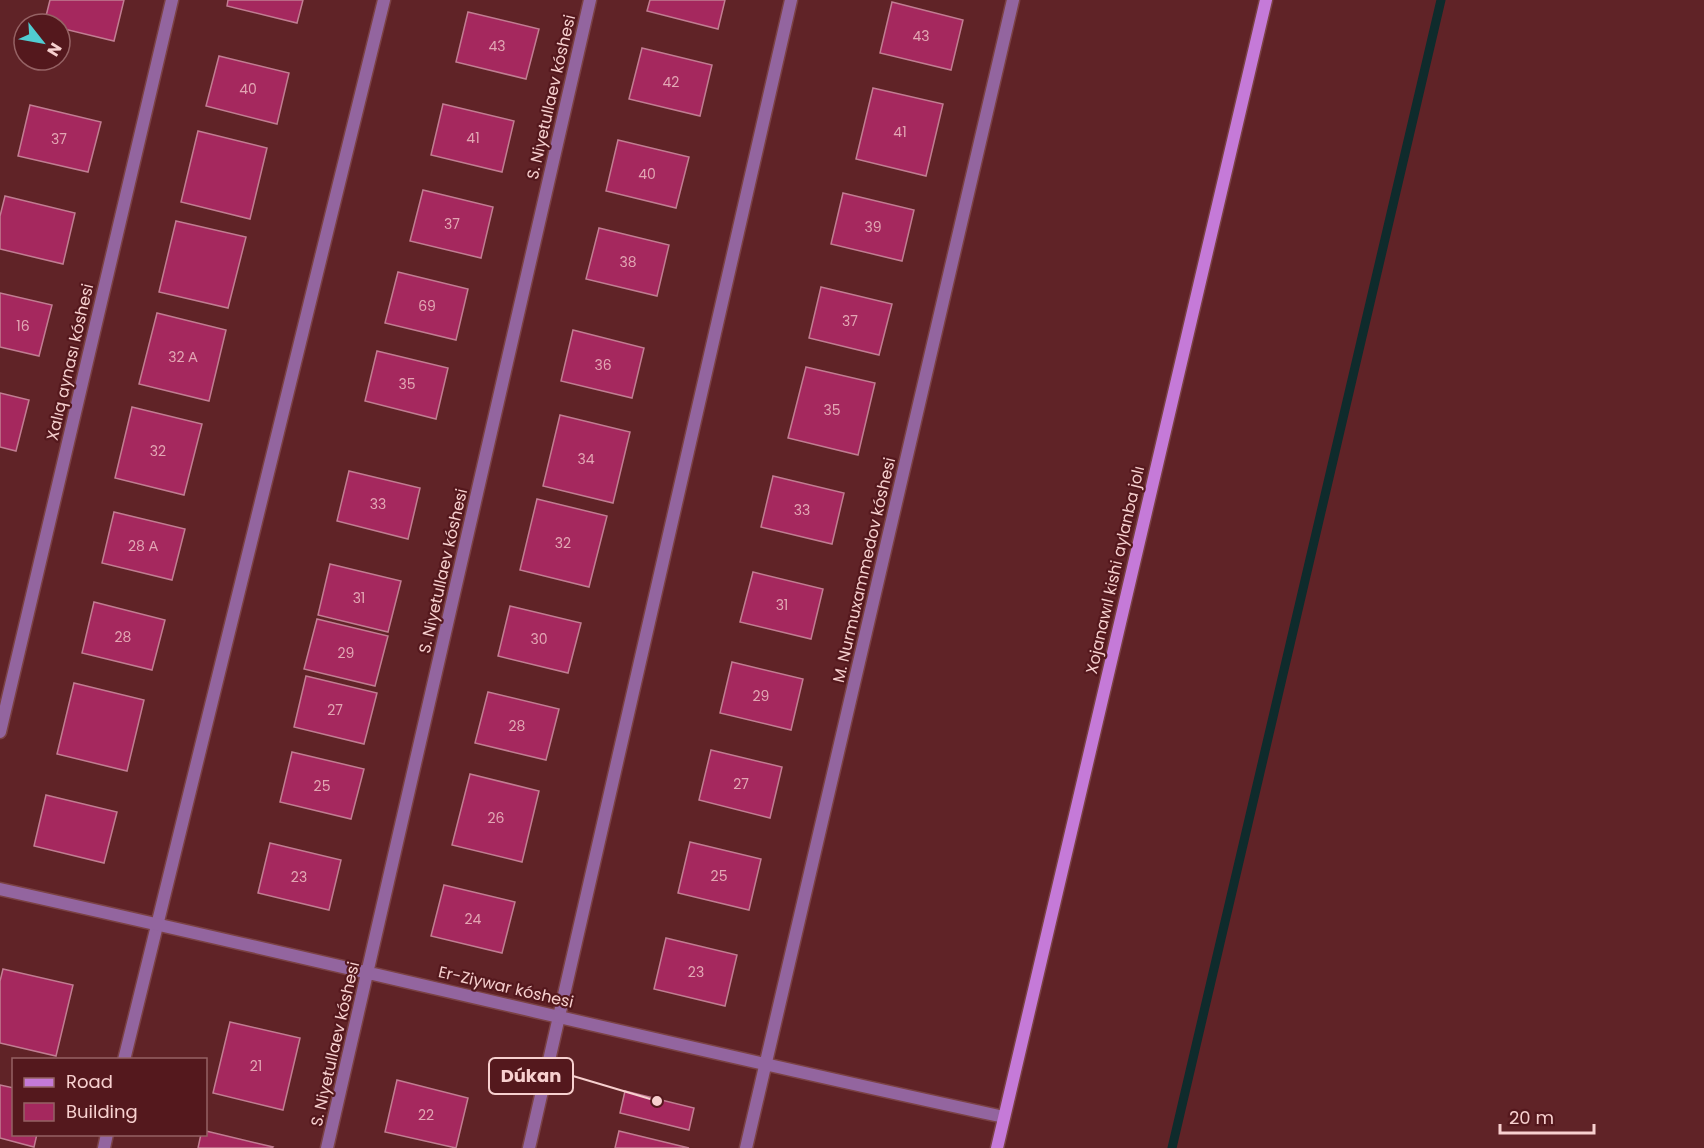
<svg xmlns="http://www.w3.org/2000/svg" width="1704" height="1148" font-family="Poppins,sans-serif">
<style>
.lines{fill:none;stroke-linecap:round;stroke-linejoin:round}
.stream{stroke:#0f2b2c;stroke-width:9}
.building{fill:#a5285e;stroke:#c17d92;stroke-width:1.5}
.service-casing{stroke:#7b4245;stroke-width:15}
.minor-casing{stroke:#7b4245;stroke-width:15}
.secondary-casing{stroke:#7b4245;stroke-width:15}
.service{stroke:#93659f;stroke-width:12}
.minor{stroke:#93659f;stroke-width:12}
.secondary{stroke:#c57ad8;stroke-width:12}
.labels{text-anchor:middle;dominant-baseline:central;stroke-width:4.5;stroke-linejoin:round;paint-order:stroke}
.number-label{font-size:14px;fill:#e2a6b3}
.street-label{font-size:16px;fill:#f7d0cf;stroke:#54181d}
.leader{fill:none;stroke:#f7d0cf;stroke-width:2}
.callout-dot{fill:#f7d0cf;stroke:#54181d;stroke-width:2}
.callout{fill:#54181d;stroke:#f7d0cf;stroke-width:2}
.callout-label{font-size:18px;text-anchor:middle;font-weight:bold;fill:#f7d0cf}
</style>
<rect width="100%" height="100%" fill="#602327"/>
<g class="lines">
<path class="stream" d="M1172,1148L1441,0"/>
</g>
<path class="building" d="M50,0H124L114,41L60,28V24H44Z
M228,0H303L297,23L227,6Z
M650,0H725L718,29L647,11Z
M892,2L963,20L951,70L880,53Z
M468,12L539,29L526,79L456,62Z
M642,48L712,65L700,116L629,99Z
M219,56L289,73L277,124L206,106Z
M873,88L943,104L926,176L856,159Z
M443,104L514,121L502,172L431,155Z
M30,105L101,122L88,172L18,156Z
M198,131L267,148L250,219L181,202Z
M618,140L689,157L676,208L606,191Z
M423,190L493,207L481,258L410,241Z
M843,193L914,210L902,261L831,244Z
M5,196L75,213L63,264L0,249V216Z
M176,221L246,237L228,308L159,292Z
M599,228L669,245L657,296L586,279Z
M398,272L468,289L456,340L385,323Z
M821,287L892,304L879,355L809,338Z
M0,293L52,305L39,356L0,347Z
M157,313L226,330L209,401L139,384Z
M573,330L644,348L632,398L561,381Z
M377,351L448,368L436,419L365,401Z
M806,367L875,383L858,455L788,438Z
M0,393L29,400L16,451L0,447Z
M132,407L202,424L184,495L115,478Z
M560,415L630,432L613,503L543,486Z
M349,471L420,488L408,539L337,521Z
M773,476L844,493L832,544L761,527Z
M537,499L607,516L589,587L520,570Z
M114,512L185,529L172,580L102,563Z
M330,564L401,581L388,632L318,615Z
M753,572L823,589L811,639L740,622Z
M94,602L165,620L152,670L82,653Z
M510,606L581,623L568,673L498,656Z
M317,619L388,636L375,686L304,669Z
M732,662L803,679L791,730L720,713Z
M306,676L377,693L364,744L294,727Z
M74,683L144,700L127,771L57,754Z
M488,692L559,709L546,760L475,743Z
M711,750L782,767L770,818L699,800Z
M292,752L364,769L351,819L280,802Z
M470,774L539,791L522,862L452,845Z
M46,795L117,812L104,863L34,846Z
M690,842L761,859L749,910L678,893Z
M270,843L341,860L329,910L258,893Z
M444,885L515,902L502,953L431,936Z
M666,938L737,955L725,1006L654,989Z
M3,969L73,985L56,1056L0,1043V981Z
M230,1022L300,1038L283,1110L213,1093Z
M397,1080L468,1098L456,1148L385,1132Z
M0,1085L14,1088V1134H37L34,1147L0,1138Z
M625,1091L694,1108L689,1130L620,1113Z
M206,1131L273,1147L272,1148H198L201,1134H206Z
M619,1131L689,1148H615Z"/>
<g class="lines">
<g class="service-casing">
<path id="service" d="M124,1060L384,0
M104,1148L107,1134
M529,1148L791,0"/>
</g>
<g class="minor-casing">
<path id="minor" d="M0,732L172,0
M0,889C335,963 668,1045 1004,1117
M327,1148L590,0
M746,1148L1013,0"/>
</g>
<g class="secondary-casing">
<path id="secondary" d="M997,1148L1266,0"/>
</g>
<use href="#service" class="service"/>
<use href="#minor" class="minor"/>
<use href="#secondary" class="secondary"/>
</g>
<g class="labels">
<g class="number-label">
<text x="921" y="36">43</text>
<text x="497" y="46">43</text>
<text x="671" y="82">42</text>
<text x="248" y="89">40</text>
<text x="900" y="132">41</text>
<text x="473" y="138">41</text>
<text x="59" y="139">37</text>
<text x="647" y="174">40</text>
<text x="452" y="224">37</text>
<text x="873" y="227">39</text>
<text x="628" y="262">38</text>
<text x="427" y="306">69</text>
<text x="850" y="321">37</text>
<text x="23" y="326">16</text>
<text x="183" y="357">32 А</text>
<text x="603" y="365">36</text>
<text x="407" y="384">35</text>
<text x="832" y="410">35</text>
<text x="158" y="451">32</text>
<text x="586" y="459">34</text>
<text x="378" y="504">33</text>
<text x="802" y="510">33</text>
<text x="563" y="543">32</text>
<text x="143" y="546">28 А</text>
<text x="359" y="598">31</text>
<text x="782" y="605">31</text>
<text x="123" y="637">28</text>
<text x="539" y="639">30</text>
<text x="346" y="653">29</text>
<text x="761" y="696">29</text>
<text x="335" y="710">27</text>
<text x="517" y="726">28</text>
<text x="741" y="784">27</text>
<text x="322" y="786">25</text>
<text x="496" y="818">26</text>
<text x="719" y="876">25</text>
<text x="299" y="877">23</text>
<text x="473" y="919">24</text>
<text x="696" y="972">23</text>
<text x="256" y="1066">21</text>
<text x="426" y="1115">22</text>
</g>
<g class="street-label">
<text transform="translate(551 97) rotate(-77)">S. Niyetullaev kóshesi</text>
<text transform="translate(70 362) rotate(-77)">Xalıq aynası kóshesi</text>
<text transform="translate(864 570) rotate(-77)">M. Nurmuxammedov kóshesi</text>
<text transform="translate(1115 570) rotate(-77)">Xojanawıl kishi aylanba jolı</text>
<text transform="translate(443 571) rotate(-77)">S. Niyetullaev kóshesi</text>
<text transform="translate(506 987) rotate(13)">Er-Ziywar kóshesi</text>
<text transform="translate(335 1044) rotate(-77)">S. Niyetullaev kóshesi</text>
</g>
</g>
<path class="leader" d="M657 1101L573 1076"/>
<circle class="callout-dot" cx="657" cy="1101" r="6"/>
<rect class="callout" x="489" y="1058" width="84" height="36" rx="6"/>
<g class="callout-label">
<text x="531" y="1082">Dúkan</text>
</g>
<rect x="12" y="1058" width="195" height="78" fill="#54181d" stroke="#956264" stroke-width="1.5"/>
<rect x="24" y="1078" width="30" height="9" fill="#c57ad8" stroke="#956264" stroke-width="1.5"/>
<text x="66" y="1088" font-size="18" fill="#f7d0cf">Road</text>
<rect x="24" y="1103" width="30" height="18" fill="#a5285e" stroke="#956264" stroke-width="1.5"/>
<text x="66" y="1118" font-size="18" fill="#f7d0cf">Building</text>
<g transform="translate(42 42) rotate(121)"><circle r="28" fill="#54181d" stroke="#956264" stroke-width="1.5"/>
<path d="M0-4.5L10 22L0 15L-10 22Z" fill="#51ccd2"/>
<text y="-9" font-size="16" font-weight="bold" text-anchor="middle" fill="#f7d0cf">N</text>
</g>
<path d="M1500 1124v9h94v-9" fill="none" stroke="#f7d0cf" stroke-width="3"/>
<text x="1509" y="1124" font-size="18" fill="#f7d0cf" stroke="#54181d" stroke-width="4.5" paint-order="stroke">20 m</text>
</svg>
